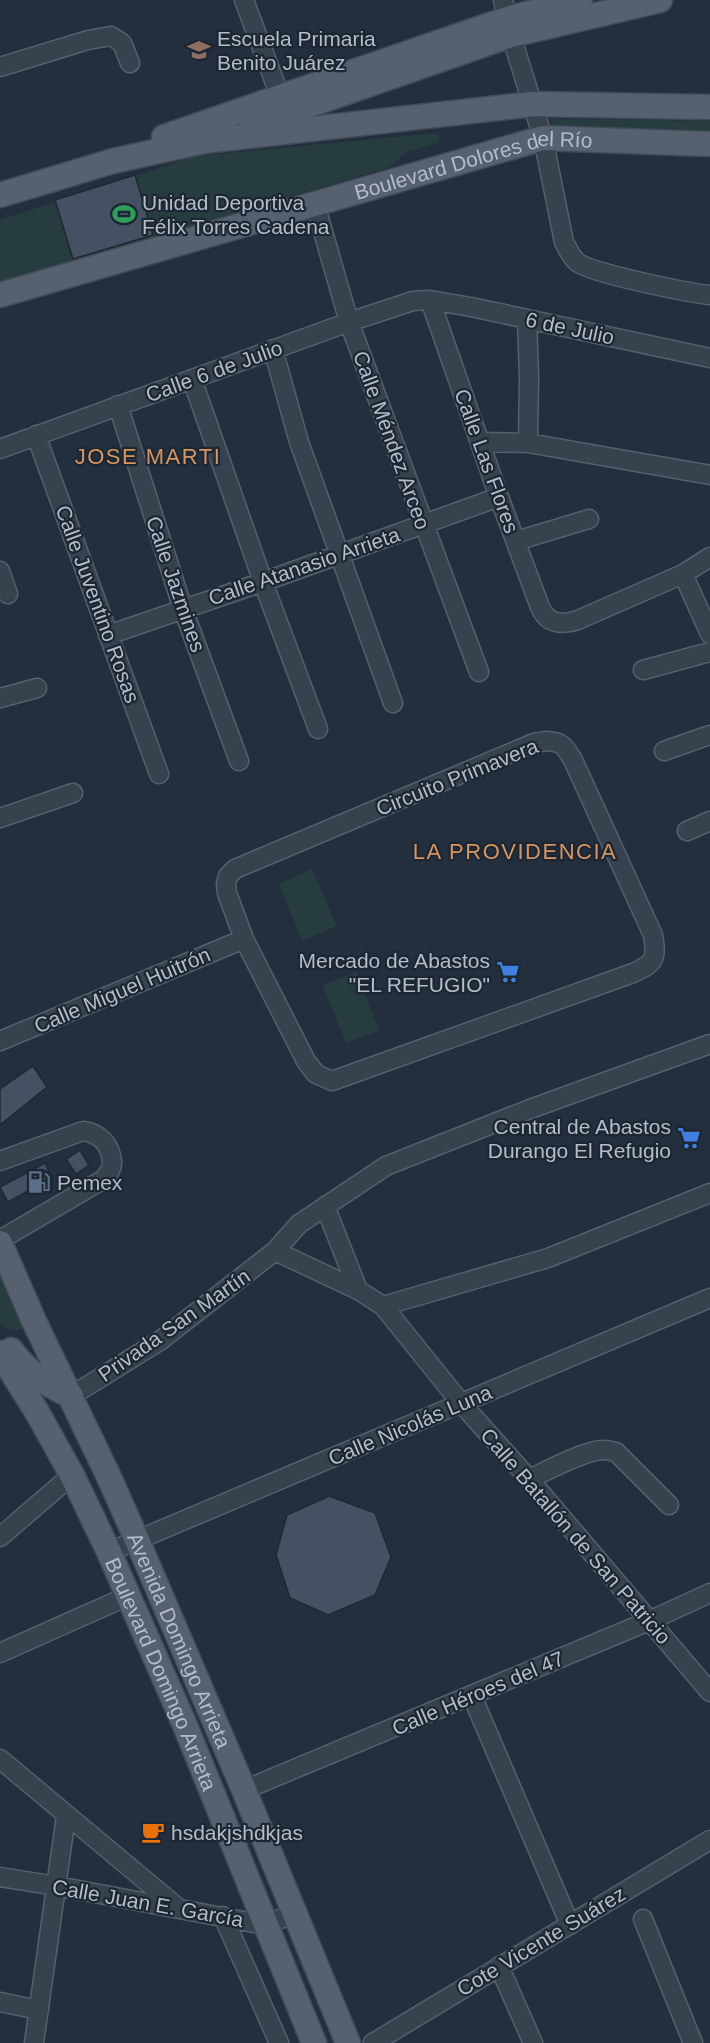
<svg xmlns="http://www.w3.org/2000/svg" width="710" height="2043" font-family="Helvetica,sans-serif">
<style>
.green{fill:#263c3f}
.building{fill:#455162;stroke:#1f2835;stroke-width:1.5}
.lines{fill:none;stroke-linecap:round;stroke-linejoin:round}
.minor-casing{stroke:#565f6c;stroke-width:21}
.major-casing{stroke:#414a57;stroke-width:27}
.minor{stroke:#38414e;stroke-width:18}
.major{stroke:#56606e;stroke-width:24}
.labels{text-anchor:middle;dominant-baseline:central;stroke-width:4.5;stroke-linejoin:round;paint-order:stroke}
.poi-label{font-size:21px;fill:#b4bcc9;stroke:#1d2633;text-anchor:start}
.street-label{font-size:21px;fill:#b4bcc9;stroke:#1d2633}
.neighbourhood-label{font-size:22px;letter-spacing:1.5px;fill:#d59563;stroke:#1d2633}
</style>
<rect width="100%" height="100%" fill="#242f3e"/>
<path class="green" d="M551,119L710,121V132L554,129Z
M436,133L440,138L437,143L407,152L390,167L0,284V220L196,156Z
M312,869L337,926L302,941L279,884Z
M357,972L379,1031L346,1043L323,985Z
M0,1265L20,1312L23,1329L12,1331L0,1323Z"/>
<path class="building" d="M135,175L153,235L73,259L55,200Z
M33,1066L47,1087L0,1125V1089Z
M80,1150L89,1165L76,1174L66,1159Z
M45,1163L52,1178L8,1202L0,1187Z
M329,1496L375,1513L391,1557L375,1595L328,1615L290,1598L276,1555L287,1515Z"/>
<g class="lines">
<g class="minor-casing">
<path id="minor" d="M244,0L284,107
M503,0L511,35L543,138L564,242C568,249 571,257 577,262C590,273 689,293 710,295
M0,67L88,40L111,36L122,43L130,63
M315,204L349,322L479,672
M430,300L499,497L540,607C548,625 562,625 578,620L683,574L710,557
M527,319L529,377L528,443
M273,349L299,442L393,703
M192,379L263,582L318,729
M118,405L183,609L239,761
M36,435L159,774
M480,442L528,443L710,475
M0,449L349,322L413,301L430,300L471,307L710,358
M516,541L589,519
M0,571L8,594
M683,574L710,634
M108,635L263,582L499,497
M643,670L710,652
M0,698L37,688
M547,741C563,742 565,747 573,760L653,935C657,959 655,963 633,973L332,1081L316,1074L306,1061L244,939L227,893L226,884L228,876L235,869L534,743Z
M664,751L710,735
M0,818L73,793
M687,831L710,821
M0,1041L244,939
M0,1161L83,1131C99,1133 110,1144 112,1161C113,1168 108,1174 104,1179L0,1240
M325,1206L358,1290
M275,1251L358,1290L383,1306L461,1403L529,1479L710,1692
M383,1306L548,1258L710,1193
M71,1396L161,1340L275,1251L299,1224L386,1166L530,1109L710,1044
M529,1479C547,1471 583,1451 602,1450C607,1450 612,1451 616,1452L669,1505
M0,1537L72,1475
M109,1552L710,1298
M0,1653L128,1596
M472,1696L570,1925
M0,1759L177,1907
M244,1790L649,1621L710,1593
M0,1877L57,1886L265,1925L295,1913
M223,1916L279,2043
M643,1919L693,2043
M499,1966L533,2043
M0,2002L39,2010
M34,2043L66,1816
M373,2043L710,1840"/>
</g>
<g class="major-casing">
<g id="major">
<path d="M252,125L511,35L660,0"/>
<path d="M164,137L507,19L580,0"/>
<path d="M0,195L113,161L204,141L533,104L710,107"/>
<path id="s1" d="M0,295L543,138L710,144"/>
<path id="s2" d="M0,1243L34,1321L108,1475L137,1540L244,1790L348,2043"/>
<path d="M11,1350C27,1372 46,1384 71,1396"/>
<path id="s3" d="M0,1353L37,1412L72,1475L109,1552L184,1723L314,2043"/>
</g>
</g>
<use href="#minor" class="minor"/>
<use href="#major" class="major"/>
</g>
<defs>
<g id="school-bare" transform="scale(1.8)"><path d="M0-5L7-2L0 1L-7-2ZM-4 1L0 2.5L4 1V4Q0 6-4 4Z" fill="#8d6e63" stroke="#1d2633" stroke-width="2.5" paint-order="stroke"/></g>
<g id="stadium-bare" transform="scale(1.8)"><path d="M0-5a6.5 5 0 1 0 0 10a6.5 5 0 1 0 0-10ZM-3.5-1.8h7v3.6h-7Z" fill="#2e9e5b" stroke="#1d2633" stroke-width="2.5" paint-order="stroke"/></g>
<g id="supermarket-bare" transform="scale(1.8)"><path d="M-6-5.5h2.5l.6 2H6L4.5 2H-2.5L-4.4-4H-6ZM-1.5 3.2a1.3 1.3 0 1 0 .1 0ZM3 3.2a1.3 1.3 0 1 0 .1 0Z" fill="#3f7fe0" stroke="#1d2633" stroke-width="2.5" paint-order="stroke"/></g>
<g id="fuel-bare" transform="scale(1.8)"><path d="M-5.5-6h7V0h2V4h1.3V-2.5L3-4.5l.8-.8L6-3V5H2.5V1h-1V6h-7ZM-4.2-4.7v3.2H.2V-4.7Z" fill="#5c6f8a" stroke="#1d2633" stroke-width="2.5" paint-order="stroke"/></g>
<g id="cafe-bare" transform="scale(1.8)"><path d="M-5.5-4.5H6V0H3Q3 3.5 0 3.5H-2.5Q-5.5 3.5-5.5 0ZM3-3.2v2h1.7v-2ZM-6 4.5H4V6H-6Z" fill="#e8710a" stroke="#1d2633" stroke-width="2.5" paint-order="stroke"/></g>
</defs>
<g fill-rule="evenodd">
<use href="#school-bare" x="199" y="50"/>
<use href="#stadium-bare" x="124" y="214"/>
<use href="#supermarket-bare" x="508" y="972"/>
<use href="#supermarket-bare" x="689" y="1138"/>
<use href="#fuel-bare" x="39" y="1182"/>
<use href="#cafe-bare" x="153" y="1832"/>
</g>
<g class="labels">
<g class="poi-label">
<text x="217" y="38">Escuela Primaria<tspan x="217" dy="24">Benito Juárez</tspan></text>
<text x="142" y="202">Unidad Deportiva<tspan x="142" dy="24">Félix Torres Cadena</tspan></text>
<text x="490" y="960" text-anchor="end">Mercado de Abastos<tspan x="490" dy="24">"EL REFUGIO"</tspan></text>
<text x="671" y="1126" text-anchor="end">Central de Abastos<tspan x="671" dy="24">Durango El Refugio</tspan></text>
<text x="57" y="1182">Pemex</text>
<text x="171" y="1832">hsdakjshdkjas</text>
</g>
<g class="street-label">
<text stroke="none"><textPath href="#s1" startOffset="492">Boulevard Dolores del Río</textPath></text>
<text transform="translate(570 328) rotate(12)">6 de Julio</text>
<text transform="translate(214 371) rotate(-20)">Calle 6 de Julio</text>
<text transform="translate(392 440) rotate(70)">Calle Méndez Arceo</text>
<text transform="translate(487 461) rotate(70)">Calle Las Flores</text>
<text transform="translate(304 566) rotate(-19)">Calle Atanasio Arrieta</text>
<text transform="translate(176 584) rotate(71)">Calle Jazmines</text>
<text transform="translate(98 604) rotate(70)">Calle Juventino Rosas</text>
<text transform="translate(457 777) rotate(-22)">Circuito Primavera</text>
<text transform="translate(122 990) rotate(-23)">Calle Miguel Huitrón</text>
<text transform="translate(174 1325) rotate(-35)">Privada San Martín</text>
<text transform="translate(410 1425) rotate(-23)">Calle Nicolás Luna</text>
<text transform="translate(576 1536) rotate(49)">Calle Batallón de San Patricio</text>
<text stroke="none"><textPath href="#s2" startOffset="436">Avenida Domingo Arrieta</textPath></text>
<text stroke="none"><textPath href="#s3" startOffset="360">Boulevard Domingo Arrieta</textPath></text>
<text transform="translate(478 1693) rotate(-23)">Calle Héroes del 47</text>
<text transform="translate(148 1903) rotate(10)">Calle Juan E. García</text>
<text transform="translate(541 1941) rotate(-31)">Cote Vicente Suárez</text>
</g>
<g class="neighbourhood-label">
<text x="148" y="456">JOSE MARTI</text>
<text x="515" y="851">LA PROVIDENCIA</text>
</g>
</g>
</svg>
